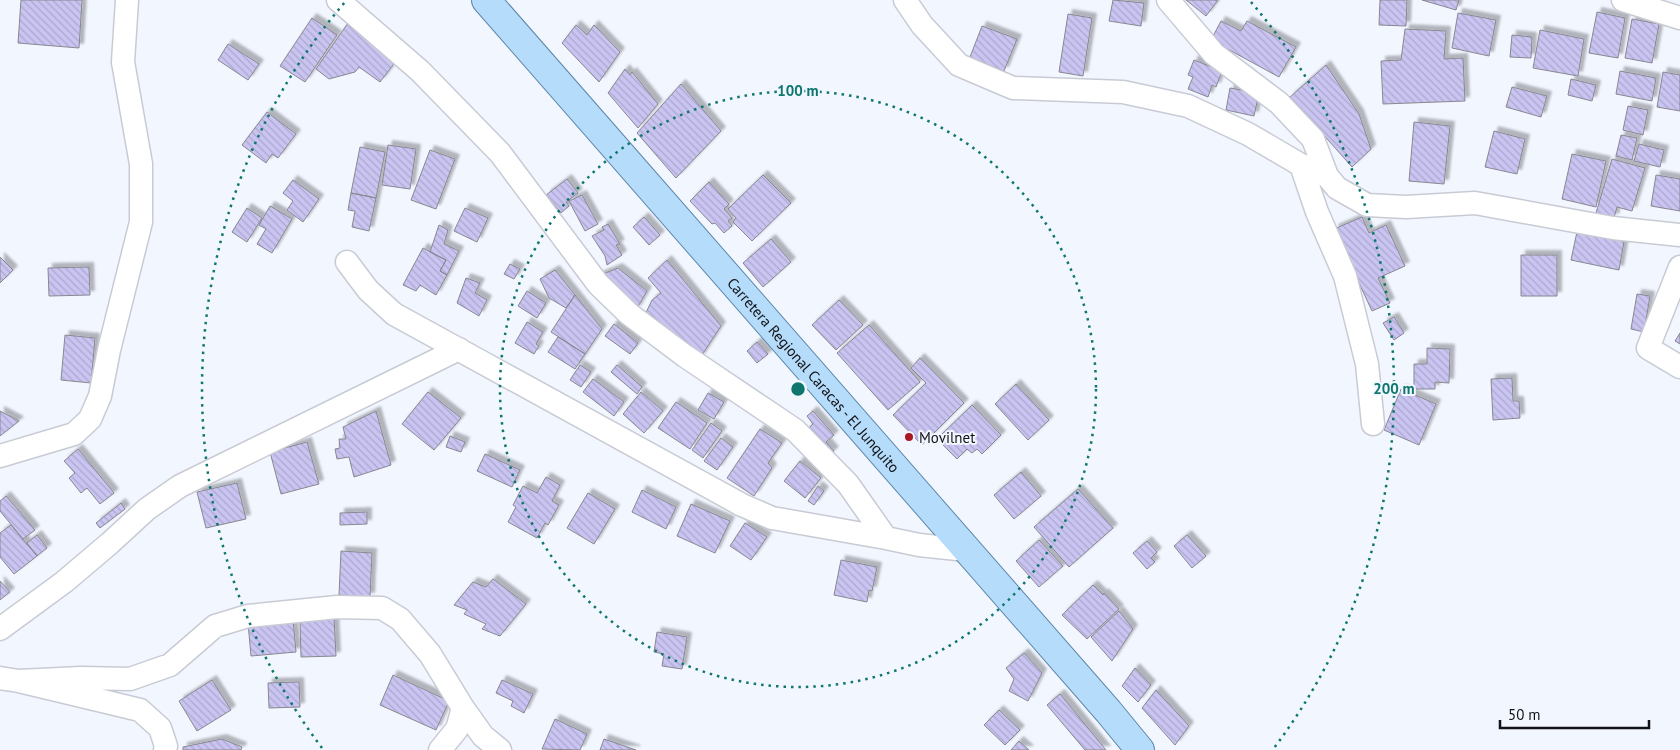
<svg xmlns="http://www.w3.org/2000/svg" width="1680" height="750" font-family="'PT Sans',sans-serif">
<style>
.building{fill:url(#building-back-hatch);stroke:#888790;filter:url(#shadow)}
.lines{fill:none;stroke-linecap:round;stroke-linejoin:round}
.minor-casing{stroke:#c8cbd4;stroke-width:25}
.primary-casing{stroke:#5d87a9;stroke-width:30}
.minor{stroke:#fff;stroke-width:22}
.primary{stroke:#b6dcfb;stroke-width:28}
.ring{fill:none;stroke:#0f766e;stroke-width:2.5;stroke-dasharray:2.5 5}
.poi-dot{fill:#ab1623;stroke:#f2f6ff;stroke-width:2}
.labels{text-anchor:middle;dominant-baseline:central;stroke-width:4;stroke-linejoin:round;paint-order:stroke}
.street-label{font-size:15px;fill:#121316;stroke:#f2f6ff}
.poi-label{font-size:15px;fill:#121316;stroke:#f2f6ff;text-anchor:start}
.centre{fill:#0f766e;stroke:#f2f6ff;stroke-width:2.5}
.ring-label{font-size:15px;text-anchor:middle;font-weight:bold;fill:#0f766e;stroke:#f2f6ff;stroke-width:4;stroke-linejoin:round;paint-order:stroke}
</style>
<defs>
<pattern id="building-back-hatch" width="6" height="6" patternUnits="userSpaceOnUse" patternTransform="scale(1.25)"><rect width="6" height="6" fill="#c9c4f1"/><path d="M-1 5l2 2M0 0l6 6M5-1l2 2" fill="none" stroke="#aca8ce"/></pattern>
<filter id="shadow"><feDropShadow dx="4.5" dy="-4.5" stdDeviation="1" flood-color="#0004"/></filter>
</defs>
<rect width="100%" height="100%" fill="#f2f6ff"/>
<path class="building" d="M21,0H82L79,48L18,43Z
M1113,0L1144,3L1141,26L1109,21Z
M1186,0H1218L1206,16Z
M1380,0H1407L1406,26L1379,25Z
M1422,0H1459L1456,10Z
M1597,12L1625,18L1618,58L1589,53Z
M1458,13L1496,20L1489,56L1452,48Z
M1068,14L1092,18L1083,76L1059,72Z
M312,18L337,35L305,82L280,66Z
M1632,19L1659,24L1652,63L1625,58Z
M1221,21L1241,31L1247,21L1296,47L1279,77L1211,40Z
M348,23L396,61L380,82L359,67L355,72L329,79L316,69Z
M576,25L587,35L594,25L620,52L599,82L562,43Z
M982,26L1017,39L1004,71L970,57Z
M1405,29L1446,31L1444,59L1463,58L1465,101L1383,104L1381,61L1401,60Z
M1540,30L1584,39L1578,76L1533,68Z
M1512,35L1532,37L1531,58L1510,57Z
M228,44L259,64L248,80L218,60Z
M1194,60L1222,71L1216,87L1212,85L1208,97L1188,89L1193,77L1188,75Z
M1326,65L1359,114L1371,149L1352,167L1290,97Z
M625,69L630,75L632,72L658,104L638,128L608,93Z
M1620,71L1656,78L1652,101L1616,94Z
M1663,72L1680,75V111L1657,107Z
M1571,79L1596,85L1592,101L1568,95Z
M681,84L721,131L676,178L637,133Z
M1512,87L1547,96L1541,117L1506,107Z
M1230,88L1259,93L1254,116L1226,110Z
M1628,106L1648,110L1643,135L1623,130Z
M267,112L296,134L278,158L272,154L266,163L242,145Z
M1414,122L1450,126L1444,184L1409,181Z
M1494,131L1525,139L1517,174L1485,167Z
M1621,135L1637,138L1632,160L1616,156Z
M1639,144L1664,150L1660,167L1634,161Z
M388,145L416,149L410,189L382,185Z
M360,147L385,152L376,198L351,193Z
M430,150L455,159L436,209L411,200Z
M1572,154L1606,161L1596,207L1562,199Z
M1612,159L1645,168L1632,211L1617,207L1614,218L1596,213Z
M763,175L791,203L752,241L733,222L736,218L728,209Z
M1656,175L1680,179V211L1651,206Z
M567,179L578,193L566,202L569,206L561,213L546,195Z
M293,180L319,199L303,222L287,210L293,201L283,193Z
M709,182L729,204L724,209L732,218L728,221L732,226L724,233L715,223L712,224L690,201Z
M351,193L376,198L369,231L352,227L355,211L348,210Z
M582,195L598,224L585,231L569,201Z
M270,206L292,219L272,253L257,244L266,229L259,225Z
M247,208L262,218L247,242L232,232Z
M465,208L488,218L477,242L454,231Z
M644,217L660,235L649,245L633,227Z
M1362,217L1369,233L1386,225L1405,266L1378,278L1390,303L1372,311L1334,229Z
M608,224L620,244L616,245L622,255L607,265L605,256L592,236L604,230L602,227Z
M439,225L448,230L444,244L459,251L447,275L440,271L446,260L430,252Z
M1578,227L1625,236L1619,270L1571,260Z
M771,239L791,262L763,287L743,263Z
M423,248L446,260L440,271L447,275L436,295L420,285L416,291L403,285Z
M1521,255H1557V296H1521Z
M0,257L13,270L0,283Z
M667,260L721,326L700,358L642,321L652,300L661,293L648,278Z
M510,264L520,269L514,279L504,274Z
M89,267L90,295L49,296L48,268Z
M618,268L647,291L636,310L598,276Z
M555,270L575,295L566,308L549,298L540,279Z
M466,278L480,283L475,293L487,300L479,316L457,303Z
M527,291L546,303L537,318L518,306Z
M1637,294L1650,296L1644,332L1631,329Z
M575,295L602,329L585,354L551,332Z
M839,300L863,325L836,350L812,325Z
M1394,317L1404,333L1394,340L1383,323Z
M527,322L543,332L536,344L539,346L534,354L515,343Z
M614,324L638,343L630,354L605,336Z
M869,325L920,382L888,410L837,353Z
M1680,333V344L1675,341Z
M65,335L95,338L91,383L61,380Z
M558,337L585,354L575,369L548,352Z
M757,342L768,354L757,363L747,351Z
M1427,348L1450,349L1449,383L1435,382V389H1414V364H1427Z
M920,358L964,403L922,445L893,415L926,383L911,368Z
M580,365L591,372L581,387L570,380Z
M617,365L642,387L637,394L611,372Z
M1512,378L1513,401H1519L1520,418L1493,420L1491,379Z
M593,379L624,402L614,416L583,392Z
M1016,384L1049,420L1028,440L995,404Z
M1401,389L1436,404L1419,445L1384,430Z
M428,392L461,418L434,450L402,424Z
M641,392L663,411L644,433L623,414Z
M708,393L724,402L714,419L698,410Z
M676,402L707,423L690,449L658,428Z
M972,405L1001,435L982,454L977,449L972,453L967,449L957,459L937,439Z
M0,411L19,421L0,436Z
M376,411L391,465L354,477L349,457L337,459L335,449L340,448L339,439H346L343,427Z
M813,411L834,435L826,442L834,451L826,458L804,433L813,424L807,416Z
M711,423L722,431L703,458L692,450Z
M760,429L782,443L768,463L772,468L754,496L727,478Z
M450,436L465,442L461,452L446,447Z
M721,438L733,447L717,470L704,461Z
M307,442L319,484L281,494L270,452Z
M78,449L114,493L100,504L87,488L81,493L69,478L75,473L64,461Z
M485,454L520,470L512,487L477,471Z
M800,461L821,478L805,498L784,481Z
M1021,472L1041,496L1014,519L994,495Z
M546,477L560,485L552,501L559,505L548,525L545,523L537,538L508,522L516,507L513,505L523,486L537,493Z
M237,483L246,519L206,528L197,492Z
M818,486L824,491L814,505L808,501Z
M1078,489L1113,528L1069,567L1034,527Z
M642,490L676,507L666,529L632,512Z
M588,493L615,509L594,544L567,528Z
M6,496L35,530L23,539L0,511V501Z
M121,503L125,509L100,528L96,523Z
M691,504L730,521L715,553L677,536Z
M367,512V524L340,525V513Z
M745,523L767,537L751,560L730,546Z
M11,525L37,556L14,574L0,557V533Z
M37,535L47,548L37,556L27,543Z
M1187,535L1206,556L1192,568L1174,546Z
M1039,540L1063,566L1039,587L1016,561Z
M1147,541L1157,552L1151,558L1155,562L1147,569L1133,553Z
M341,551L372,553L370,597L339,595Z
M841,560L877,567L872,591L869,590L867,602L834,595Z
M493,579L526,604L500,636L482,629L486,624L464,614L467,610L454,605L473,582L486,587Z
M0,581L10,592L0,600Z
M1093,585L1103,595L1104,593L1119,609L1087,639L1062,615Z
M1119,611L1133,629L1112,661L1091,637Z
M334,618L336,656L301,657L300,620Z
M293,620L296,652L251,656L248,623Z
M657,632L687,637L682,669L662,666L664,654L654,652Z
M1024,653L1042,673L1028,701L1009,691L1014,679L1006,668Z
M1135,668L1151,685L1138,702L1122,686Z
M393,675L449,701L436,730L380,705Z
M212,680L231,710L197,731L179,701Z
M502,680L533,694L524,713L511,706L513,701L496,693Z
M299,682L300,707L269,708L268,683Z
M1156,690L1189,726L1175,745L1142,708Z
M1060,694L1106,750H1085L1047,705Z
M999,710L1020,730L1005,745L984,725Z
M555,719L587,734L580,750L542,749Z
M222,739L242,747L241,750H183V747Z
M604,739L636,750H600Z
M1019,741L1029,750H1011Z"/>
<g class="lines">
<g class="minor-casing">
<path id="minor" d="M338,0L420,71L500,153L598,284L629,314L685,356L795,430L848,484L886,538L919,545L967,550
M905,0L922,25L959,65L1013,88L1123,92L1188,106L1248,134L1301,165L1327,176L1337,188L1367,205L1406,207L1475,203L1613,228L1680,235
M1168,0L1214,54L1279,103L1313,139L1327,176
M1623,0L1680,18
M1301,165L1317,212L1345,276L1367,364L1373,424
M347,262L368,290L394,314L742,505L772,518L886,538
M1680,267L1648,348L1680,367
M0,456L74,434L90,419L100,396L109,350L141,222V164L123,62L127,0
M0,629L64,582L110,543L147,509L180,486L459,349
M0,678L19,681L140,710L160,728L166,746L165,750
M19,681L81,678L130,679L170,665L215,626L248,616L337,607L382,608L400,619L430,654L463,708L483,736L500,750
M440,750L457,729L463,708"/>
</g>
<g class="primary-casing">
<g id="primary">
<path id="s1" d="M486,0L1108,711L1140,750"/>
</g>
</g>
<use href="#minor" class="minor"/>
<use href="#primary" class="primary"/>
</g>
<g class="ring">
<circle cx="798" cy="389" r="298"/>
<path d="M322 748A596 596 0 0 1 345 2M1251 2A596 596 0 0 1 1274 748"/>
</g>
<circle class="poi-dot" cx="909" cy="437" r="5"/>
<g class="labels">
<g class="street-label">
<text stroke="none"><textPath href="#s1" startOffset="498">Carretera Regional Caracas - El Junquito</textPath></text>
</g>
<g class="poi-label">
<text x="919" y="437">Movilnet</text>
</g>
</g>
<circle cx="798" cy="389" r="8" class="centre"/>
<g class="ring-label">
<text x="798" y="96">100 m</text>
<text x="1394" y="394">200 m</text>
</g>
<path d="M1500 720v8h149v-8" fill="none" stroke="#121316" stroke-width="2.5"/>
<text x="1508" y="720" font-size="15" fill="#121316" stroke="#f2f6ff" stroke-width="4" paint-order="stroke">50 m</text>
</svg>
